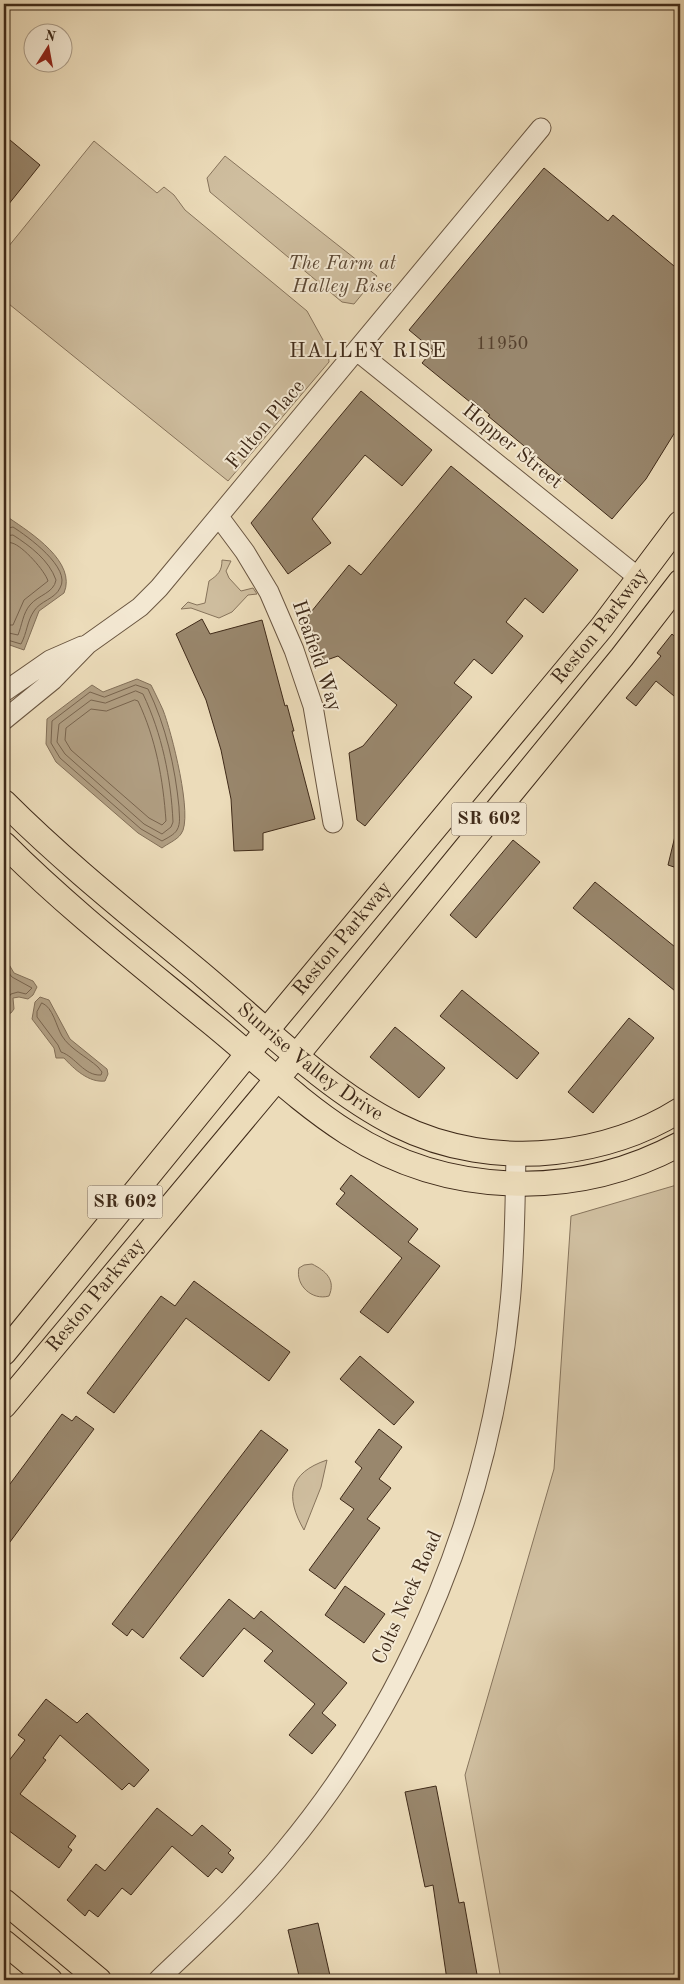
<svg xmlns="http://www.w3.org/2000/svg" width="684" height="1984" font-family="'Old Standard TT',serif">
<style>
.green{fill:#cfbe9f;stroke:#87745c}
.water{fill:#b19f83;stroke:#837059}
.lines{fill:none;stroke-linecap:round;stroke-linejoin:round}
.shore{stroke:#78644e;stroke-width:1}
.building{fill:#99876d;stroke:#3f2a19}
.minor-casing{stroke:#6a5641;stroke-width:21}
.major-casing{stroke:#3f2a19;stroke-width:26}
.minor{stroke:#f3e8d2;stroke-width:19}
.major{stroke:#ecdcba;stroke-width:24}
.labels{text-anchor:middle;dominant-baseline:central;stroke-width:4;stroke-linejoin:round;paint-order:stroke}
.number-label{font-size:18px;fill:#56412e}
.shield{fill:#f3e8d2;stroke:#756350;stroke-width:1}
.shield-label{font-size:19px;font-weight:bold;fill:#3f2a19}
.park-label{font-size:20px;font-style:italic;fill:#5c4834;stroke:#f3e8d2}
.street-label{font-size:20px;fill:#3f2a19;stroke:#f3e8d2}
.neighbourhood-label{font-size:21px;letter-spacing:1px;fill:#3f2a19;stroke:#f3e8d2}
</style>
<rect width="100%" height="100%" fill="#ecdcba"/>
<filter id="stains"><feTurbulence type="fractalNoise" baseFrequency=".004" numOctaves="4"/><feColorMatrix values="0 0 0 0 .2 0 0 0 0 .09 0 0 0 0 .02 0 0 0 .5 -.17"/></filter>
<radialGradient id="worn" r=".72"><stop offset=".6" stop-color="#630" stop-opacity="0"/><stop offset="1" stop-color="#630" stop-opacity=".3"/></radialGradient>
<path class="green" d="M94,141L157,193L164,187L174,195L185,210L307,311L328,349L329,362L228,481L4,300V252Z
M225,156L377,276L354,304L342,302L210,192L207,178Z
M222,560L231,561L226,571L229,578L241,591L253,588L257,594L248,595L232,612L219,618L191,608L181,609L188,602L197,605L205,603L209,581C218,575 222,571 222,560Z
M680,1184V1980H501L465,1775L554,1469L571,1216Z
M312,1264C326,1271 336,1280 329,1296C312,1301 295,1285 299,1268L304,1265Z
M327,1460L321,1487L304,1530C285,1497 288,1473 327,1460Z"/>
<path class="water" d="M9,518C31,533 77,562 64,593L39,611L24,650L4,643V524L6,525Z
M137,679L151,685C155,693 159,701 163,710C171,730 194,818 181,834C177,840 167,844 162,848L138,833L56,762L46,744L47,719L92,685L103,692Z
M4,956L14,973L33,981L37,987L33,995L28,999L19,997L13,998L14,1009L11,1013L4,1015Z
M40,997L49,1000L70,1039L107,1069L108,1074L105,1081C89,1083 74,1069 64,1058H56L54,1048L32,1019L35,1002Z"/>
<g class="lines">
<path class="shore" d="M4,529L13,527C27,536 72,568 60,588C55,599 40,601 34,611C27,621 27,633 21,644L4,639
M4,536L13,535C30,546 49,560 56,580C54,593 38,595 30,605C23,613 22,625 18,635L4,632
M4,543C6,543 9,542 12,543C23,546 45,571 48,581L24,600L13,625H4
M136,685L148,689C166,726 175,767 179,807C179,815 181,823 177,830C174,835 167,838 162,841L141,829L60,758L51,743L52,721L90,692L104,697Z
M136,691L143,694C162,734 171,778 173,822L171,827L162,834L144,824L65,754L57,742L59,724L91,700L105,703Z
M135,700L138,701C156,739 163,779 166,821L162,825L149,818L71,750L65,740L66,728L91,709L106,711Z
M4,967L12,977L32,988L26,994L18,992L11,994L8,998L9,1007L4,1010
M42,1003C53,1007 56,1026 62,1036C70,1049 87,1057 98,1067L102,1072L101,1075C84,1076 76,1057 61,1052L58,1045L37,1017V1012Z"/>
</g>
<path class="building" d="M4,135L40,165L4,210Z
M544,168L608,221L613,215L680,271V424L646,479L612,519L488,416L490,415L472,400L470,402L422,363L433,350L409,330Z
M361,391L432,450L402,486L365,455L312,519L331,543L288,574L251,523Z
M451,466L578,570L543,613L525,598L506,622L523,636L492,674L474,659L454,683L472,697L365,826L357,820L349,753L363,746L397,705L338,656L324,661L307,617L349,565L361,575Z
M202,619L210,634L262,620L285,706L287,705L294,731H292L315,819L263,833V850L234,851L231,799L221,750L206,700L176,634Z
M672,634L680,641V701L656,681L636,706L626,698L661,656L657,653Z
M676,832L680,833V869L668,865Z
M513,840L540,862L476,938L450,915Z
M595,882L680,951V995L573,908Z
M462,990L539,1053L517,1079L440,1016Z
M629,1018L654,1038L593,1113L568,1092Z
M395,1027L445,1068L419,1098L370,1057Z
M351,1175L418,1229L408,1242L440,1266L388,1333L360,1312L402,1258L336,1204L345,1193L340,1189Z
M194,1281L290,1352L269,1381L186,1318L114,1413L87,1393L161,1296L175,1306Z
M360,1356L414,1402L394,1425L340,1379Z
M62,1414L72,1421L76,1416L94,1429L4,1550V1492Z
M379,1429L402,1447L379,1479L391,1488L367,1519L380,1528L335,1589L309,1570L354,1509L340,1499L362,1468L355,1462Z
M261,1430L288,1450L143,1638L132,1629L127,1636L112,1624Z
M345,1586L385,1614L364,1643L325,1615Z
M229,1599L254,1619L261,1611L347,1683L322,1713L336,1725L312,1754L289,1735L315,1704L264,1661L273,1651L244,1628L203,1677L180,1658Z
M46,1699L77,1723L87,1713L149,1770L134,1787L129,1783L122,1790L60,1735L43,1758L46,1760L20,1794L76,1836L68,1847L72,1850L59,1868L4,1827V1767L25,1740L18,1735Z
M436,1786L459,1903L464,1902L478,1980H447L433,1885L425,1887L405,1792Z
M157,1808L192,1836L202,1825L231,1850L228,1853L234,1858L222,1873L216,1868L208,1877L172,1846L131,1895L122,1888L98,1917L89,1910L85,1916L67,1900L96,1864L105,1871Z
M318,1923L331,1980H300L288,1930Z"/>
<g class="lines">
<g class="minor-casing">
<path id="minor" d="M357,351L639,578
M219,517L245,552L269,592L294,650L313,706L333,823
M4,692L50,660L82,646
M4,720L53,680L88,644L140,607L159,588L541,128
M158,1980C202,1938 247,1897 285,1850C413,1696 491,1501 510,1303C515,1254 515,1203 516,1154"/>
</g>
<g class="major-casing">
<g id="major">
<path id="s1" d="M4,802C67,865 137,920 205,977C263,1026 330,1092 397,1125C445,1149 502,1158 555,1152C600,1147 642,1134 680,1110"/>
<path d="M4,844C66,906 136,961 204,1017C252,1055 296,1100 348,1133C448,1197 576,1200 680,1144"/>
<path id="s2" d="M4,1353L267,1030L602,627L680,523"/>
<path id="s3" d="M4,1406L297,1055L622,657L680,582"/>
<path d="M4,1901L99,1980"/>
<path d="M4,1942L50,1980"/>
</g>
</g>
<use href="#minor" class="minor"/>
<use href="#major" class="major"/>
</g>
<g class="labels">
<g class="number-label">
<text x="502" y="344">11950</text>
</g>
<g class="shield">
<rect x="451.5" y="802.5" width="75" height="33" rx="4"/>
<rect x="87.5" y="1185.5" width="75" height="33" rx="4"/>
</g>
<g class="shield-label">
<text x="489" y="819">SR 602</text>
<text x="125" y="1202">SR 602</text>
</g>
<g class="park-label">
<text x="342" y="264">The Farm at<tspan x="342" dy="23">Halley Rise</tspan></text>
</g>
<g class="street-label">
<text transform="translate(266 425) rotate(-50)">Fulton Place</text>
<text transform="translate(512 447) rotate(39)">Hopper Street</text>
<text stroke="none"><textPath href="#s2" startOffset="940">Reston Parkway</textPath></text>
<text transform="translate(316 656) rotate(71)">Heafield Way</text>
<text stroke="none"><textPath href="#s2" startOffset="535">Reston Parkway</textPath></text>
<text stroke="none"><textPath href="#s1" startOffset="402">Sunrise Valley Drive</textPath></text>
<text stroke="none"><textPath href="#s3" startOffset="144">Reston Parkway</textPath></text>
<text transform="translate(408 1598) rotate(-66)">Colts Neck Road</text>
</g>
<g class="neighbourhood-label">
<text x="368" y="351">HALLEY RISE</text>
</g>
</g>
<rect width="684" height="1984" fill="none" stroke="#ecdcba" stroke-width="20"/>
<rect x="5" y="5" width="674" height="1974" fill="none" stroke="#3f2a19" stroke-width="2.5"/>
<rect x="10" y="10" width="664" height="1964" fill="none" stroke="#3f2a19"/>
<g transform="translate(48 48) rotate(11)"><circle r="24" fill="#f3e8d2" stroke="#ab9c88"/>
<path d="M0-4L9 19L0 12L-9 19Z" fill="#8f2418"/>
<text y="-8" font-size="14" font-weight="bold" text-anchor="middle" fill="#3f2a19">N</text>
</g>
<rect width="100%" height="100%" filter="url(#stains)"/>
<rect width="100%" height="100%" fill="url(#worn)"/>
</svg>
